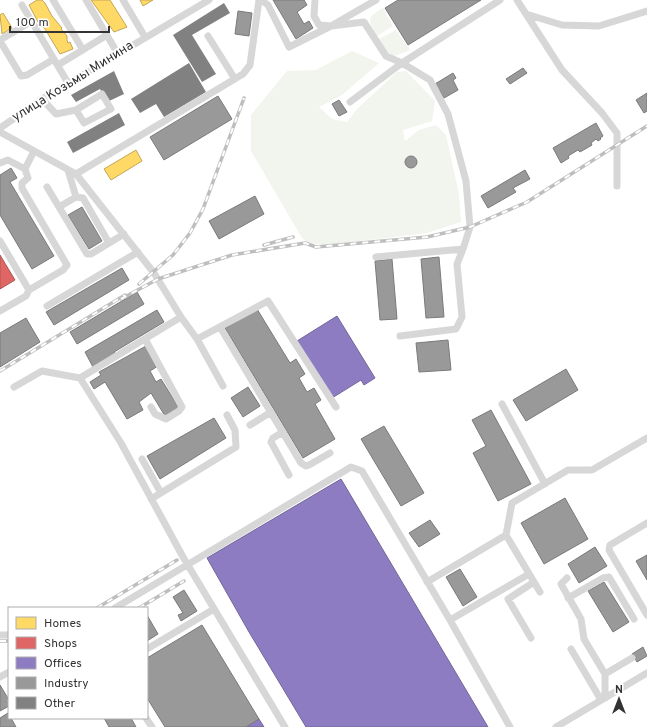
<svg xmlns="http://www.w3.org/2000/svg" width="647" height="727" font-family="Overpass,sans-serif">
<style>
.green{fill:#f1f5ed}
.homes{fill:#ffd966;stroke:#c2a757}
.shops{fill:#e06666;stroke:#ac5757}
.offices{fill:#8e7cc3;stroke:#736698}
.industry{fill:#999;stroke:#7a7a7a}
.building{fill:#818181}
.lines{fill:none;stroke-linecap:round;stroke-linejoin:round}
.minor{stroke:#d7d7d7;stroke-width:7}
.rail-casing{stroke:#bebebe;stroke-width:3.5}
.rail{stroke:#fff;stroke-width:2;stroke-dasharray:6;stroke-linecap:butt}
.labels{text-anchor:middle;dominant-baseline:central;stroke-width:4;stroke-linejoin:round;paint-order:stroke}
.street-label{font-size:13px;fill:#333;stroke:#fff}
</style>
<rect width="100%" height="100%" fill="#fff"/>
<path class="green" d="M383,8L393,26L377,36C368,20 366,18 383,8Z
M396,30L410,50L395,56L388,53L379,39Z
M352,51L379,63L342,95L319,107L332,119L347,122L357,109L397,72L406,71L435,101L432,121L403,130L405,141L419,130L436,125L446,135L459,194L461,222L427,233L369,240L324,245L309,243L302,238L251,151V115L287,71L316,70Z"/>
<path class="homes" d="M37,0H42L45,3L52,16L62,28L61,29L67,36V40L68,43L70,42L73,49L60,54L45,29L38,22L29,5Z
M91,0H110L127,27L114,32Z
M140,0H153L143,6Z
M3,13L12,28L2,34L0,15Z
M136,150L142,161L111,180L104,169Z"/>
<path class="shops" d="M0,255L15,280L0,289Z"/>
<path class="offices" d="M337,316L375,378L364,385L361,380L332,398L297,341Z
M341,479L488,727H306L249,632L207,558Z
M259,719L264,727H246Z"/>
<path class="industry" d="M273,0H304L307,5L297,12L304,24L309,21L313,28L296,39Z
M398,0H481L408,45L385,8Z
M238,11L252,13L249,36L235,34Z
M523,68L527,73L510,84L506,79Z
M453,73L456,78L453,80L458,90L444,98L435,84Z
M647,93V111L644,113L636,100Z
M218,96L232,119L164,160L150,137Z
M339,100L347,112L339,116L332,104Z
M596,123L603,136L600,138L601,139L598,141L596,139L591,143L592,145L580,152L578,150L568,156L569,158L561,163L553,148Z
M405 162a6 6 0 1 1 12 0a6 6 0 1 1-12 0Z
M11,168L17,178L10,182L54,256L32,269L0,215V175Z
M525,170L530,179L513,188L516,192L488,208L481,196Z
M255,196L264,214L219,239L209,221Z
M82,207L102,241L89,249L68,215Z
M439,257L444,317L426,318L421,259Z
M392,259L397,319L380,320L375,261Z
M122,268L129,280L54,325L46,312Z
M137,292L144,304L77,344L70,332Z
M257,309L290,363L296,359L305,374L299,378L307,392L314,388L321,400L315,404L335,439L303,458L225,328Z
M157,310L164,322L114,352L115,354L93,367L85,352Z
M26,318L40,342L0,367V333Z
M448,340L451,370L419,372L416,343Z
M146,346L158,366L150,371L156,382L161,379L179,408L165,416L151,393L139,402L143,410L127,419L105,382L94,389L90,382L101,375L99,372Z
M566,369L578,390L526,421L513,400Z
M248,387L260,406L243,417L231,398Z
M491,410L531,484L498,501L473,453L486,446L472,420Z
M214,418L226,438L160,479L147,456Z
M384,426L424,493L401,506L361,439Z
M565,498L588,539L544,564L521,523Z
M430,520L440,534L419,547L409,533Z
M595,547L607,566L579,583L568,564Z
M647,555V580L636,561Z
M460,569L477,597L463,606L446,577Z
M604,582L629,622L613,632L588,591Z
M184,590L197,611L181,621L178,615L183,613L173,597Z
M147,615L158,634L147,641Z
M202,625L259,719L246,727H165L147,698V658Z
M643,647L647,656L637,662L632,654Z
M0,685L9,700V706L0,711Z
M8,713L9,718H11L16,727H0V718Z
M104,718H131L136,727H109Z"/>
<path class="building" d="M224,3L230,13L192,35L216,74L202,82L173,35Z
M189,63L206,92L164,117L156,104L140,113L131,99Z
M114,71L124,94L107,102L100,89L76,102L71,95Z
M119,113L125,125L73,153L67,142Z"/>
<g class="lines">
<path class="minor" d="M53,0L83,50
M86,0L118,54
M123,0L145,37
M261,0L268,5L289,47L331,26L376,0
M315,0L314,16L319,25L331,26L364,22L386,56L402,63L500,0
M517,0L562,70L602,113L617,133V186
M22,5L68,83
M526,14L562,25L599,26L647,11
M208,36L235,79
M0,40L32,21
M0,41L21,76L27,75L54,59
M58,65L107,35
M42,99L56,114L76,110L84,123L111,109L102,94L76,110
M350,102L402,63L430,80L448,114L466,181L470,227L463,249L376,257
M0,128L42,99L209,0
M0,132L76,174L154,273L181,317L197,339L223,386
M0,163L8,160L25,169L28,178L22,183V188L67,265L63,270L29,290
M25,169L34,151
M68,170L76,197
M76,174L243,74L250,65L259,0
M47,187L59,207
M0,241L29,290L26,296L0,311
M109,243L83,198L76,197L59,207L87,254H91L124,234
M47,306L138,252
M220,327L301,463L306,466L309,465L330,453
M400,336L456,329L462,317L457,264L463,249
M145,339L182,407L179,411L166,419L155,414L151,407
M197,339L268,301L336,407
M80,378L121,443L183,557L285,727
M14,387L42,371L80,378L181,317
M502,404L545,484
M250,425L271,412
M283,432L273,438L271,442L289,475
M142,459L161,493
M151,499L236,447L235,430L227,415
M647,523L610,545L609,550L647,615
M506,535L540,592
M567,578L561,584L581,619L584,639L605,674V698
M427,582L506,535L512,503L568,470H592L647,438
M568,598L603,578L609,577L634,619
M115,608L351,467L362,471L450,620L510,727
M450,620L529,574
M0,635H9
M531,638L508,599L534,582
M147,649L214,609
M571,649L601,700
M605,674L632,658
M0,677L9,672
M146,718L152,727
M556,727L647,673"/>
<g class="rail-casing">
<path id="rail" d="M264,245L293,237
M139,284L173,255L190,233L203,209L244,98
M121,299L158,279L232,255L305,243L316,247L427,237L470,227L527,202L647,126
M0,371L125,295
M97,608L177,560
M139,608L184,581
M0,641H9"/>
</g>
<use href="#rail" class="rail"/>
</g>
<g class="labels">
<g class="street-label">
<text transform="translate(73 82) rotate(-32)">улица Козьмы Минина</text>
</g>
</g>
<rect x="8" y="607" width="140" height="112" fill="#ffffff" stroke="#adadad"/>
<rect x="16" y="617" width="20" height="12" fill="#ffd966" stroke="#adadad"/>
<text x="44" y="627" font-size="12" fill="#333333">Homes</text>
<rect x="16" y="637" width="20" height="12" fill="#e06666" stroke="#adadad"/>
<text x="44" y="647" font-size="12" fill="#333333">Shops</text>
<rect x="16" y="657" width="20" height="12" fill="#8e7cc3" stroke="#adadad"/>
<text x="44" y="667" font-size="12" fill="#333333">Offices</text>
<rect x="16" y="677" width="20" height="12" fill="#999999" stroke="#adadad"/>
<text x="44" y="687" font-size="12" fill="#333333">Industry</text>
<rect x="16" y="697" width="20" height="12" fill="#818181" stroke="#adadad"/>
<text x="44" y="707" font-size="12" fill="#333333">Other</text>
<g transform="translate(619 699)" stroke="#ffffff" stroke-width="3" paint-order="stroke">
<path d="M0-3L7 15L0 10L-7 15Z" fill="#333333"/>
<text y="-6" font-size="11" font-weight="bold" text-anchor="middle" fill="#333333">N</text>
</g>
<path d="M10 26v6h99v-6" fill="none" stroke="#333333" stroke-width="2"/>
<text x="16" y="26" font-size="12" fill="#333333" stroke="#ffffff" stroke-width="3" paint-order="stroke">100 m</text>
</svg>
